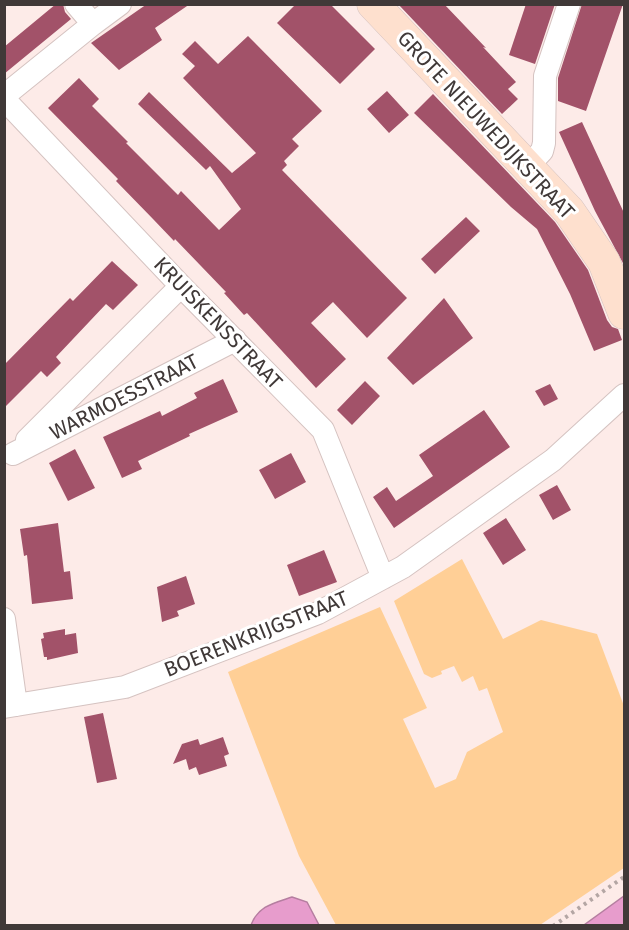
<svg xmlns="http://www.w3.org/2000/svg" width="629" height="930" font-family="'Fira Sans',sans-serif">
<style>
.green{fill:#ffcf96}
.water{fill:#e79ccc;stroke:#b57ea0;stroke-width:1.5}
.building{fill:#a25269}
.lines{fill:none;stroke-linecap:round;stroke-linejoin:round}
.street-casing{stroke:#d5c3c1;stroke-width:24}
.secondary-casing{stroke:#d5c3c1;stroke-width:33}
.path{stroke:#b4a6a4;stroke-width:4;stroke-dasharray:3 4.5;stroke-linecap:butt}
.street{stroke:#fff;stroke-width:22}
.secondary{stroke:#fee0ce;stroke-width:32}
.labels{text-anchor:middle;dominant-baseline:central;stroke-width:6;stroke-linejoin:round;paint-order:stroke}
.street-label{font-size:21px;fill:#403938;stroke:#fff}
</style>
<rect width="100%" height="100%" fill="#fdebe8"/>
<path class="green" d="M462,559L503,639L541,620L597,634L624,706V868L540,925H336L299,856L228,672L380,607L427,708L403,719L435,788L456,779L467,752L503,732L487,688L479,691L473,676L462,682L454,666L441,671L442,674L432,678L424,674L394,601Z"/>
<path class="water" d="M624,896V925H584Z
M292,897L307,902L319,925H251C258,906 274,903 292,897Z"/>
<path class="building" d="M56,4H63L65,12L71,19L4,74V47Z
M147,4H190L155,28L162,40L119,70L91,43Z
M296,4H330L375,49L340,84L277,23Z
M398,4H444L486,48L483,47L516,82L508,89L518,99L502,114Z
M526,4H555L535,64L509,55Z
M582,4H623L586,111L558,101V78Z
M248,36L322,111L292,139L299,146L284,161L287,165L282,170L407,298L367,338L333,302L311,323L346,359L316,388L247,313L244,315L224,293L226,292L175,239L174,241L153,219L116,181L118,179L48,108L79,78L99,99L92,106L128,142L126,143L178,195L181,191L219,230L241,209L210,166L206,170L138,104L149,92L232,173L256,153L183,78L195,66L182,54L195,41L218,64Z
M387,91L409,115L389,133L367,109Z
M433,94L555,222L588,270L607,320L612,327L618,329L622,340L594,351L570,294L537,229L511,207L414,113Z
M582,122L624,213V265L595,211L559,132Z
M466,217L480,231L435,274L421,259Z
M112,261L138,285L113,310L106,304L56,357L61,363L47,377L41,371L4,408V365L70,298L73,301Z
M444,298L473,338L413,385L387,358Z
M223,379L238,412L189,434L190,436L138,461L142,469L122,478L103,437L160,411L162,416L197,398L194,393Z
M365,381L380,396L352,425L337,410Z
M550,384L558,399L544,406L535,391Z
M484,410L510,447L394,528L373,497L387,487L396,501L433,476L419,455Z
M75,449L95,488L68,501L49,463Z
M291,453L306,482L275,499L259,470Z
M557,485L571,510L553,520L539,495Z
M506,518L526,550L503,565L483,533Z
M58,523L64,572L70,571L73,599L32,604L27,555L24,556L20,529Z
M324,550L337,582L299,596L287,565Z
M186,576L195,604L177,611L179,616L162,622L157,587Z
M65,629V635L76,633L78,653L47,660V657H44L41,639L44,638L43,633Z
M103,713L117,779L97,783L84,717Z
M223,737L229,754L224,756L227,766L199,775L196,767L189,770L186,759L173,764L182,744L198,739L200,745Z"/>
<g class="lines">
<g class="street-casing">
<path id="street" d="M76,4L93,24
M4,96L93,24L120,4
M4,99L181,286L323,430L383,578
M528,166L542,151L544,143L545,76L569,4
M27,440L181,286
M13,454L235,340
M4,619L16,705
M4,707L125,687L318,613L403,567L553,460L624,395"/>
</g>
<g class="secondary-casing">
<path id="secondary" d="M373,4L569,211L604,262L624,313"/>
</g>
<path class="path" d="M553,926L624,877"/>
<use href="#street" class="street"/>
<use href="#secondary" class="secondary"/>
</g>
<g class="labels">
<g class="street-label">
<text transform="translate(486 125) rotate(47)">GROTE NIEUWEDIJKSTRAAT</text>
<text transform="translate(218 323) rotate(46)">KRUISKENSSTRAAT</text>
<text transform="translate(124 397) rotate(-27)">WARMOESSTRAAT</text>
<text transform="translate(256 634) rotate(-22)">BOERENKRIJGSTRAAT</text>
</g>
</g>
<rect width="629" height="930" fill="none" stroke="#403938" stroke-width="12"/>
</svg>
